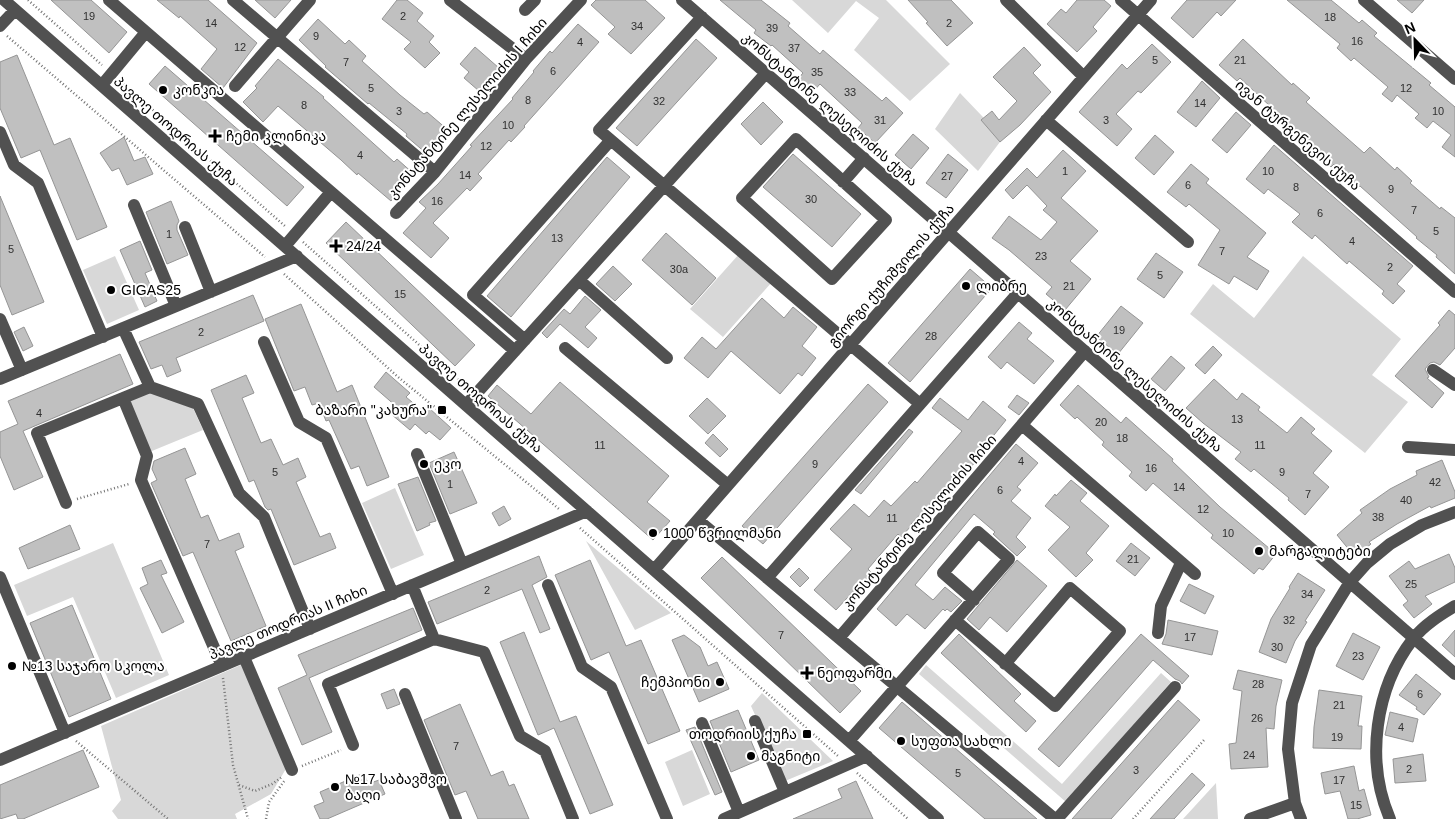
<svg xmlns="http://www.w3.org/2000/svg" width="1455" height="819" font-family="Helvetica,'Noto Sans Georgian',sans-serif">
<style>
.green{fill:#d8d8d8}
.building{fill:#c0c0c0;stroke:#959595}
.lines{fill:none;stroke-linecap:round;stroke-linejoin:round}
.path{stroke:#737373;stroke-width:2.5;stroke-dasharray:1 2.5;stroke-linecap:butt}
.minor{stroke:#515151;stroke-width:12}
.poi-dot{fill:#000;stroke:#fff;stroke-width:2}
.labels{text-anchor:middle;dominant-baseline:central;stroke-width:4;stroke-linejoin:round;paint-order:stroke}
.number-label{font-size:11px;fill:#303030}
.poi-label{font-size:14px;fill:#000;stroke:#fff;text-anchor:start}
.street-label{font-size:14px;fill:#000;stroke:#fff}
</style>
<rect width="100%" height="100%" fill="#fff"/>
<path class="green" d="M792,0H886L950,64L910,101L854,50L879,18L856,1L828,33Z
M960,93L1003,138L978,171L935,129Z
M740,253L772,282L723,337L690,309Z
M115,256L139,310L107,324L83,270Z
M1303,256L1401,339L1372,375L1408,402L1365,453L1190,314L1213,284L1254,318Z
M149,392L192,406L203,430L147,453L126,401Z
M395,488L424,555L391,569L362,503Z
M586,541L671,613L635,630Z
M113,543L169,675L116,698L73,597L27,616L14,585Z
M243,664L287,767L271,794L235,814L237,819H118L112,811L121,800L101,726Z
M926,665L1062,784L1161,673L1171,682L1066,802L919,674Z
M762,693L833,761L785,781L751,706Z
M692,750L710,794L683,806L665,762Z
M1216,783L1218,819H1183Z"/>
<path class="building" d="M51,0H91L127,32L109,53Z
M157,0H208L257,43L223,88L201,69L217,49L180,16L179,18Z
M255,0H291L275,18Z
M397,0H407L423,13L417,21L434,36L429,42L440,53L425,68L404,49L411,42L382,19Z
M596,0H645L665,18L631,54L608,34L615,27L591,5Z
M720,0H761L790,23L788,26L820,54L823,50L882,101L886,97L903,113L875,143L858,128L862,123L820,84L811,94L796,81L803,73L772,45L771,46L754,33L756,30Z
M908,0H951L973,23L947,46L926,23L928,22Z
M1077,0H1104L1111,6L1093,27L1097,31L1077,52L1047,24L1061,9L1066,13Z
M1187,0H1236L1221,16L1217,12L1193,38L1171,18Z
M1287,0H1331L1359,23L1362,20L1377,33L1374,36L1431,83L1429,85L1455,107V157L1442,147L1451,135L1433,121L1427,128L1415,118L1419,114L1397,95L1392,102L1382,94L1388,87L1354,58L1351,61L1337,48L1340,44Z
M1397,0H1424L1412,13Z
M318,19L345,44L349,40L366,56L362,61L400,95L424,114L427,112L448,130L427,154L406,136L407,134L369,103L368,104L325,67L326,66L299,40Z
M578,24L599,42L524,126L525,127L511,142L509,140L478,174L482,178L470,191L467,188L433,223L449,238L431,258L403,233L426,208L419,202L438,184L472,146L470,145L513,99L512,98L534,72L533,71L550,51L552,53Z
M696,39L717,58L637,146L616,128Z
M1243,39L1292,85L1293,83L1310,98L1306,102L1364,153L1370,147L1395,170L1397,167L1412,181L1410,183L1440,209L1441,207L1455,218V274L1436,257L1437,255L1416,238L1417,237L1360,186L1359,187L1334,164L1331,167L1315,152L1318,150L1270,108L1271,107L1240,78L1237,81L1219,65Z
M1152,44L1171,62L1141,93L1138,91L1116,114L1132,129L1117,146L1079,112L1122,64L1127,69Z
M475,47L499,68L479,91L464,78L469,72L460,64Z
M1024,47L1041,65L1033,73L1051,92L1020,125L1000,142L981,120L992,111L999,120L1017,101L993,77Z
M17,55L54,145L70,138L107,227L77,240L40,150L21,158L0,108V62Z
M278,59L324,97L323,98L394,162L397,159L414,174L391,201L358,173L357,175L341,160L278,106L263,122L243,102L257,88L255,86Z
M165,66L304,187L287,206L149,84Z
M1202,81L1220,98L1196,127L1177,112Z
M763,102L783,122L761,145L741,124Z
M1236,112L1251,125L1227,153L1212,140Z
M913,134L929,148L911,169L895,155Z
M1155,135L1174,152L1154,175L1135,158Z
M124,137L134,161L145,157L153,174L127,185L119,168L112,171L100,153Z
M1274,145L1413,266L1397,284L1405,291L1393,304L1382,294L1384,291L1349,261L1347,264L1315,235L1312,239L1292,222L1300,214L1268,189L1264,194L1246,179Z
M1063,150L1086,171L1061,198L1098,231L1070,261L1091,279L1065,310L1046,294L1052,287L1009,250L992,238L1009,216L1041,240L1057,222L1043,210L1047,206L1027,185L1013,199L1005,190L1027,168L1037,178Z
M793,154L861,214L832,247L763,187Z
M948,154L968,170L946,198L926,183Z
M607,157L630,177L511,317L487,296Z
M1191,164L1209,179L1206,183L1266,233L1247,257L1269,271L1257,290L1234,276L1229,284L1198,265L1220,230L1189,204L1186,207L1167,192Z
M0,196L44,302L12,315L0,285Z
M171,201L179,221L177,225V230L188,255L167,264L146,212Z
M346,222L475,345L455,366L326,243Z
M666,233L716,278L692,305L642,260Z
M140,241L152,270L145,273L157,301L145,307L120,250Z
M1156,253L1183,272L1164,298L1137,279Z
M613,266L632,284L615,301L596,284Z
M970,269L992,288L910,382L888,363Z
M253,295L264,321L176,358L181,371L167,377L162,365L151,369L139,342Z
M585,296L601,310L585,327L597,338L588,348L560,324L547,338L542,333L564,309L570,314Z
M762,298L784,318L793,307L817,327L802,346L816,358L802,376L798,373L780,394L731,351L708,378L684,358L702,337L716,349Z
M301,304L337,392L352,385L389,477L367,486L359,466L351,469L329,420L326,421L319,403L312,405L305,387L294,391L265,319Z
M1121,306L1143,323L1118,354L1096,337Z
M1449,310L1455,315V348L1440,365L1434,362L1430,363L1425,369L1429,377L1427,378L1444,393L1432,408L1395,376L1440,325L1438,323Z
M1019,322L1032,333L1027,339L1054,361L1034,384L1007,362L1001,369L988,357Z
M24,327L33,346L23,351L14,332Z
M1213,346L1222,355L1205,374L1195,365Z
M120,354L133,384L23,431L43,477L14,490L0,456V432L18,424L8,401Z
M1171,356L1185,368L1165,391L1151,379Z
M386,372L410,393L406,397L425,413L429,408L451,428L440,440L429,431L426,434L415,424L410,430L391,414L397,407L374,387Z
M246,375L254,393L242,398L261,443L271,439L283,465L298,458L306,477L296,482L320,537L330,533L336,548L294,565L271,509L268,510L265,507L254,480L249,482L211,390Z
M1214,379L1237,400L1242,393L1260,407L1258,410L1287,433L1301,417L1315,429L1311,433L1332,451L1313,473L1329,487L1305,515L1288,500L1289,498L1254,469L1251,472L1235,459L1241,452L1203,423L1186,408Z
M560,382L669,476L647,502L670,521L653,540L488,396L497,385L531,414Z
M868,384L888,402L763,544L742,526Z
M1078,385L1121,423L1126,417L1173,459L1172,461L1220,507L1276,554L1263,570L1259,568L1254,574L1211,538L1213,535L1153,483L1146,491L1129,476L1132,472L1102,445L1104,442L1077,417L1075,419L1060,405Z
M1017,395L1029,403L1019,415L1008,407Z
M707,398L726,416L708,434L689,416Z
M940,398L968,420L983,401L1006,420L982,450L984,452L970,468L967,466L944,492L943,490L911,524L912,525L901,537L898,534L868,569L875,576L864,588L860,584L836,610L814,590L852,549L830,529L854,504L869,517L884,500L891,506L915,481L917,483L962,431L932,408Z
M909,429L913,432L861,494L855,490Z
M713,434L728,449L720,457L705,443Z
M1016,444L1038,463L1017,487L1021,490L1011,501L1031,518L1016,537L1026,547L1017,556L993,534L995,532L974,514L915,585L933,600L945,587L962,601L951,612L947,609L945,611L943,609L925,629L907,614L896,626L877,609Z
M185,448L196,474L185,479L201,518L208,515L219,541L239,533L244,547L235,551L266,626L231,641L193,552L183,556L151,483L157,480L152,469L154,461Z
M454,452L477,503L450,514L429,463Z
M1442,460L1455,492V498L1431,508L1430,506L1397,524L1369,542L1371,544L1355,557L1337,535L1362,513L1360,510L1390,489L1417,475L1416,471Z
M418,477L436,521L429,523L430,525L417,531L398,484Z
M1071,480L1087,493L1080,501L1109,526L1086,553L1093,560L1076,577L1048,550L1070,527L1045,506L1055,494L1056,496Z
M504,506L511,519L499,526L492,513Z
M70,525L80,549L28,569L19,548Z
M1131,543L1150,558L1135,576L1116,561Z
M1449,554L1455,568V582L1425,596L1432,604L1414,618L1403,605L1408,601L1389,576L1409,561L1415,569Z
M539,556L547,577L532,585L550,629L540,633L522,589L437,624L428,602Z
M722,557L861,691L840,713L701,578Z
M161,560L167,573L161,575L184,622L162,633L140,588L148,584L142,568Z
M590,560L626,646L641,640L680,731L648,744L609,652L591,660L555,575Z
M1017,560L1047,586L1007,632L990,617L979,630L967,619Z
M799,568L809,578L800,587L790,577Z
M1298,573L1325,590L1305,621L1307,622L1295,641L1286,663L1259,652L1271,619L1290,588L1289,587Z
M1189,584L1214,596L1205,614L1180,601Z
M72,605L111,699L69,717L30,623Z
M413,608L422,630L309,678L332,732L302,745L278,688L307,675L298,655Z
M1168,620L1218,631L1212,655L1162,644L1166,634Z
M1455,630V657L1442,645Z
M524,632L560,722L576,716L613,805L590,814L554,728L538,735L500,642Z
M1353,633L1380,647L1363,680L1336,666Z
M959,634L1021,694L1014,701L1036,721L1026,732L941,653Z
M1141,634L1189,676L1182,684L1180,681L1175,679L1153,660L1059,767L1038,749Z
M684,635L700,647L708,666L717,662L729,689L699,702L672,640Z
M1238,670L1282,680L1276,706L1274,729L1266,728L1268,767L1231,769L1229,744L1236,743L1242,691L1233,689Z
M1416,674L1441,694L1424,715L1416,709L1417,707L1399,695Z
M394,689L400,704L387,709L381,694Z
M1319,690L1362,696L1358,726H1362L1361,749L1313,748L1314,727Z
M1178,700L1200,720L1111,819H1072Z
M902,702L1037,819H985L879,728Z
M460,704L491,776L503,771L509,786L514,784L529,819H478L466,791L455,795L424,720Z
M738,710L759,760L731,772L710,721Z
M1390,712L1418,719L1413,742L1385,735Z
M695,727L722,792L715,795L686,730Z
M83,750L99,787L23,819H18L16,814L0,819V785Z
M1423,754L1426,781L1395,783L1393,759Z
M1354,766L1359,791L1364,789L1371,815L1357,819H1348L1340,791L1325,794L1321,773Z
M364,773L368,784L379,780L385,794L327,819H320L314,806L324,802L320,792Z
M1192,773L1205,785L1174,819H1150Z
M856,781L873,819H793L842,798L838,789Z"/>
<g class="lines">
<path class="path" d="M28,0L102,65
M7,36L265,257
M121,82L286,227
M303,242L460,381
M284,274L398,377L559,509
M77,499L129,484
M580,528L838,756
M223,678L233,765L248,819
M76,741L168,819
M302,766L341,750
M857,773L908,819
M239,785L255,791L272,784L282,777
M266,819L269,802L285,780
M1133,819L1205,739"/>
<path class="minor" d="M4,0L938,819
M109,0L515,351
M233,0L435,172
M450,0L526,59
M682,0L1455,674
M1006,0L1084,77
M1121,0L1455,292
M1364,0L1455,79
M525,10L535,0
M702,17L599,130L920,404
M0,26L15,10
M102,85L146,32
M235,86L310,0
M1046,120L1188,242
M0,132L14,165L38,183L103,337
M796,139L886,220L832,279L742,198Z
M843,182L864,158
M134,205L176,306
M396,213L435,172L526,59L581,0
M185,227L211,292
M285,246L331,192
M579,280L667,358
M0,319L22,370
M123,328L150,387L198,404L239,493L264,517L310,629
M525,340L473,295L610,141
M264,342L299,422L326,438L393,594
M565,348L728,485
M1433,370L1455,385
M0,379L297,256
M123,398L147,456L141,480L222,666
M466,405L766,73
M1022,425L1195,574
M1408,447L1455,450
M417,454L462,564
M66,503L37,433L150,387
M698,520L1055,819
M654,570L1151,0
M0,577L65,733
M767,578L1018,293
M548,585L582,667L611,687L667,819
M955,620L1055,706L1120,631L1070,588L1005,664
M1158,633L1161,606L1181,563
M839,638L1085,351
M434,639L484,652L520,736L545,751L573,819
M244,657L292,770
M405,694L456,819
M755,721L785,792
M702,723L739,812
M849,741L1009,559L978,532L943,573L974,600
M353,745L328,684L434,639L412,585
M0,760L587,511
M724,819L867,756
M1057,819L1175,687
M1250,819L1295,803
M1301,819L1295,803L1288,749L1292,703L1311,645L1350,582L1367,563L1390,544L1422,525L1455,512
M1390,819C1365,761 1375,688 1413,639C1424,625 1440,615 1455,606"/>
</g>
<g class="poi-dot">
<circle cx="163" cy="90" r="5"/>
<path d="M212.5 128.5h5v5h5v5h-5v5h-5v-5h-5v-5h5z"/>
<path d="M333.5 238.5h5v5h5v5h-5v5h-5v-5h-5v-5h5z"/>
<circle cx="966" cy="286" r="5"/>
<circle cx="111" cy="290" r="5"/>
<rect x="437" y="405" width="10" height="10" rx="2.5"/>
<circle cx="424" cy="464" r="5"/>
<circle cx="653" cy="533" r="5"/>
<circle cx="1259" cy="551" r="5"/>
<circle cx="12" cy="666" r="5"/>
<path d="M804.5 665.5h5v5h5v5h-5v5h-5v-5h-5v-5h5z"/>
<circle cx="720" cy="682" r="5"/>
<rect x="802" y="729" width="10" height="10" rx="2.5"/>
<circle cx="901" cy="741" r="5"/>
<circle cx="751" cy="756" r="5"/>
<circle cx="335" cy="787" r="5"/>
</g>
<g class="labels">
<g class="number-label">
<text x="89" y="16">19</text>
<text x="403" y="16">2</text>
<text x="1330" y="17">18</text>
<text x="211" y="23">14</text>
<text x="949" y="23">2</text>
<text x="637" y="26">34</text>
<text x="772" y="28">39</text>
<text x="316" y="36">9</text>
<text x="1357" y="41">16</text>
<text x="580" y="42">4</text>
<text x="240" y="47">12</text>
<text x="794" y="48">37</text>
<text x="1155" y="60">5</text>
<text x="1240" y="60">21</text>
<text x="346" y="62">7</text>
<text x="553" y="71">6</text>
<text x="817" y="72">35</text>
<text x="371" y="88">5</text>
<text x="1406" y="88">12</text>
<text x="850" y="92">33</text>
<text x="528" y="100">8</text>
<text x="659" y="101">32</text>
<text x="1200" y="103">14</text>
<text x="304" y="105">8</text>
<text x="399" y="111">3</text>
<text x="1438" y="111">10</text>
<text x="880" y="120">31</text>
<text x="1106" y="120">3</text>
<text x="508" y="125">10</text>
<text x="486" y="146">12</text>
<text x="360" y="155">4</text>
<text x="1065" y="171">1</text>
<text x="1268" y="171">10</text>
<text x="465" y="175">14</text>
<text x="947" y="176">27</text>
<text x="1188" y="185">6</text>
<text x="1296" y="187">8</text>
<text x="1391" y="189">9</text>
<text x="811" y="199">30</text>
<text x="437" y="201">16</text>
<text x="1414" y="210">7</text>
<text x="1320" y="213">6</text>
<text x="1436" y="231">5</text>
<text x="169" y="234">1</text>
<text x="557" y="238">13</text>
<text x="1352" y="241">4</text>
<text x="11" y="249">5</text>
<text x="1222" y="251">7</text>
<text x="1041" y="256">23</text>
<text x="1390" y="267">2</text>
<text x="679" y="269">30a</text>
<text x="1160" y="275">5</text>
<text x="1069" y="286">21</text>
<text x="400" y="294">15</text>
<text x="1119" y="330">19</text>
<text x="201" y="332">2</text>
<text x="931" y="336">28</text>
<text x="39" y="413">4</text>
<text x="1237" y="419">13</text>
<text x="1101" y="422">20</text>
<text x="1122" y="438">18</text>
<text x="600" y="445">11</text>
<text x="1260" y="445">11</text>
<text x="1021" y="461">4</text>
<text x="815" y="464">9</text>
<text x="1151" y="468">16</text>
<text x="275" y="472">5</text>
<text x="1282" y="472">9</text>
<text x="1435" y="482">42</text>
<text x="450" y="484">1</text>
<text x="1179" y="487">14</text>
<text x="1000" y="490">6</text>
<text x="1308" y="494">7</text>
<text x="1406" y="500">40</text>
<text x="1203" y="509">12</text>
<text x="1378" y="517">38</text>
<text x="892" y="518">11</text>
<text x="1228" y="533">10</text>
<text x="207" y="544">7</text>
<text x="1133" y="559">21</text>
<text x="1411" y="584">25</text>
<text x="487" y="590">2</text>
<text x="1307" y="594">34</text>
<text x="1289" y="620">32</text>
<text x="781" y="635">7</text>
<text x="1190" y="637">17</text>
<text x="1277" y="647">30</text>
<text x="1358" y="656">23</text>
<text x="1258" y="684">28</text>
<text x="1420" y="694">6</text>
<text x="1339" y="705">21</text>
<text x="1257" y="718">26</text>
<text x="1401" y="727">4</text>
<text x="1337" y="737">19</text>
<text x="456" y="746">7</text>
<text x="1249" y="755">24</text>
<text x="1409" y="769">2</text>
<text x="1136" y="770">3</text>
<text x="958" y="773">5</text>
<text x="1339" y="780">17</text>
<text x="1356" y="805">15</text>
</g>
<g class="poi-label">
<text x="173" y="90">კონკია</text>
<text x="226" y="136">ჩემი კლინიკა</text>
<text x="346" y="246">24/24</text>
<text x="976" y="286">ლიბრე</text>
<text x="121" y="290">GIGAS25</text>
<text x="432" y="410" text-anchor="end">ბაზარი "კახურა"</text>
<text x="434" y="464">ეკო</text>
<text x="663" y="533">1000 წვრილმანი</text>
<text x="1269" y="551">მარგალიტები</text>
<text x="22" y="666">№13 საჯარო სკოლა</text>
<text x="817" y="673">ნეოფარმი</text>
<text x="710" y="682" text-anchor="end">ჩემპიონი</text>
<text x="797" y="734" text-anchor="end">თოდრიის ქუჩა</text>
<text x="911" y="741">სუფთა სახლი</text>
<text x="761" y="756">მაგნიტი</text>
<text x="345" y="779">№17 საბავშვო<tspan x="345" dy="16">ბაღი</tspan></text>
</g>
<g class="street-label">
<text transform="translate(467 108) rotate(-49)">კონსტანტინე ლესელიძის I ჩიხი</text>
<text transform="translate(830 109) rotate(41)">კონსტანტინე ლესელიძის ქუჩა</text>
<text transform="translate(176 131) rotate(41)">პავლე თოდრიას ქუჩა</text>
<text transform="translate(1298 135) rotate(41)">ივან ტურგენევის ქუჩა</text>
<text transform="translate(891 275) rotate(-49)">გიორგი ქუჩიშვილის ქუჩა</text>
<text transform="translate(1135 375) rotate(41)">კონსტანტინე ლესელიძის ქუჩა</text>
<text transform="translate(481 398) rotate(41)">პავლე თოდრიას ქუჩა</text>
<text transform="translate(919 522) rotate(-49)">კონსტანტინე ლესელიძის ჩიხი</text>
<text transform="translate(288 622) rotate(-23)">პავლე თოდრიას II ჩიხი</text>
</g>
</g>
<g transform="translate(1415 40) rotate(337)" stroke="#ffffff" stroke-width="4" paint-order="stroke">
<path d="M0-4L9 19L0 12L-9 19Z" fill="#000000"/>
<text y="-8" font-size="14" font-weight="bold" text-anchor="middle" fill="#000000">N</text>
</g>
</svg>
